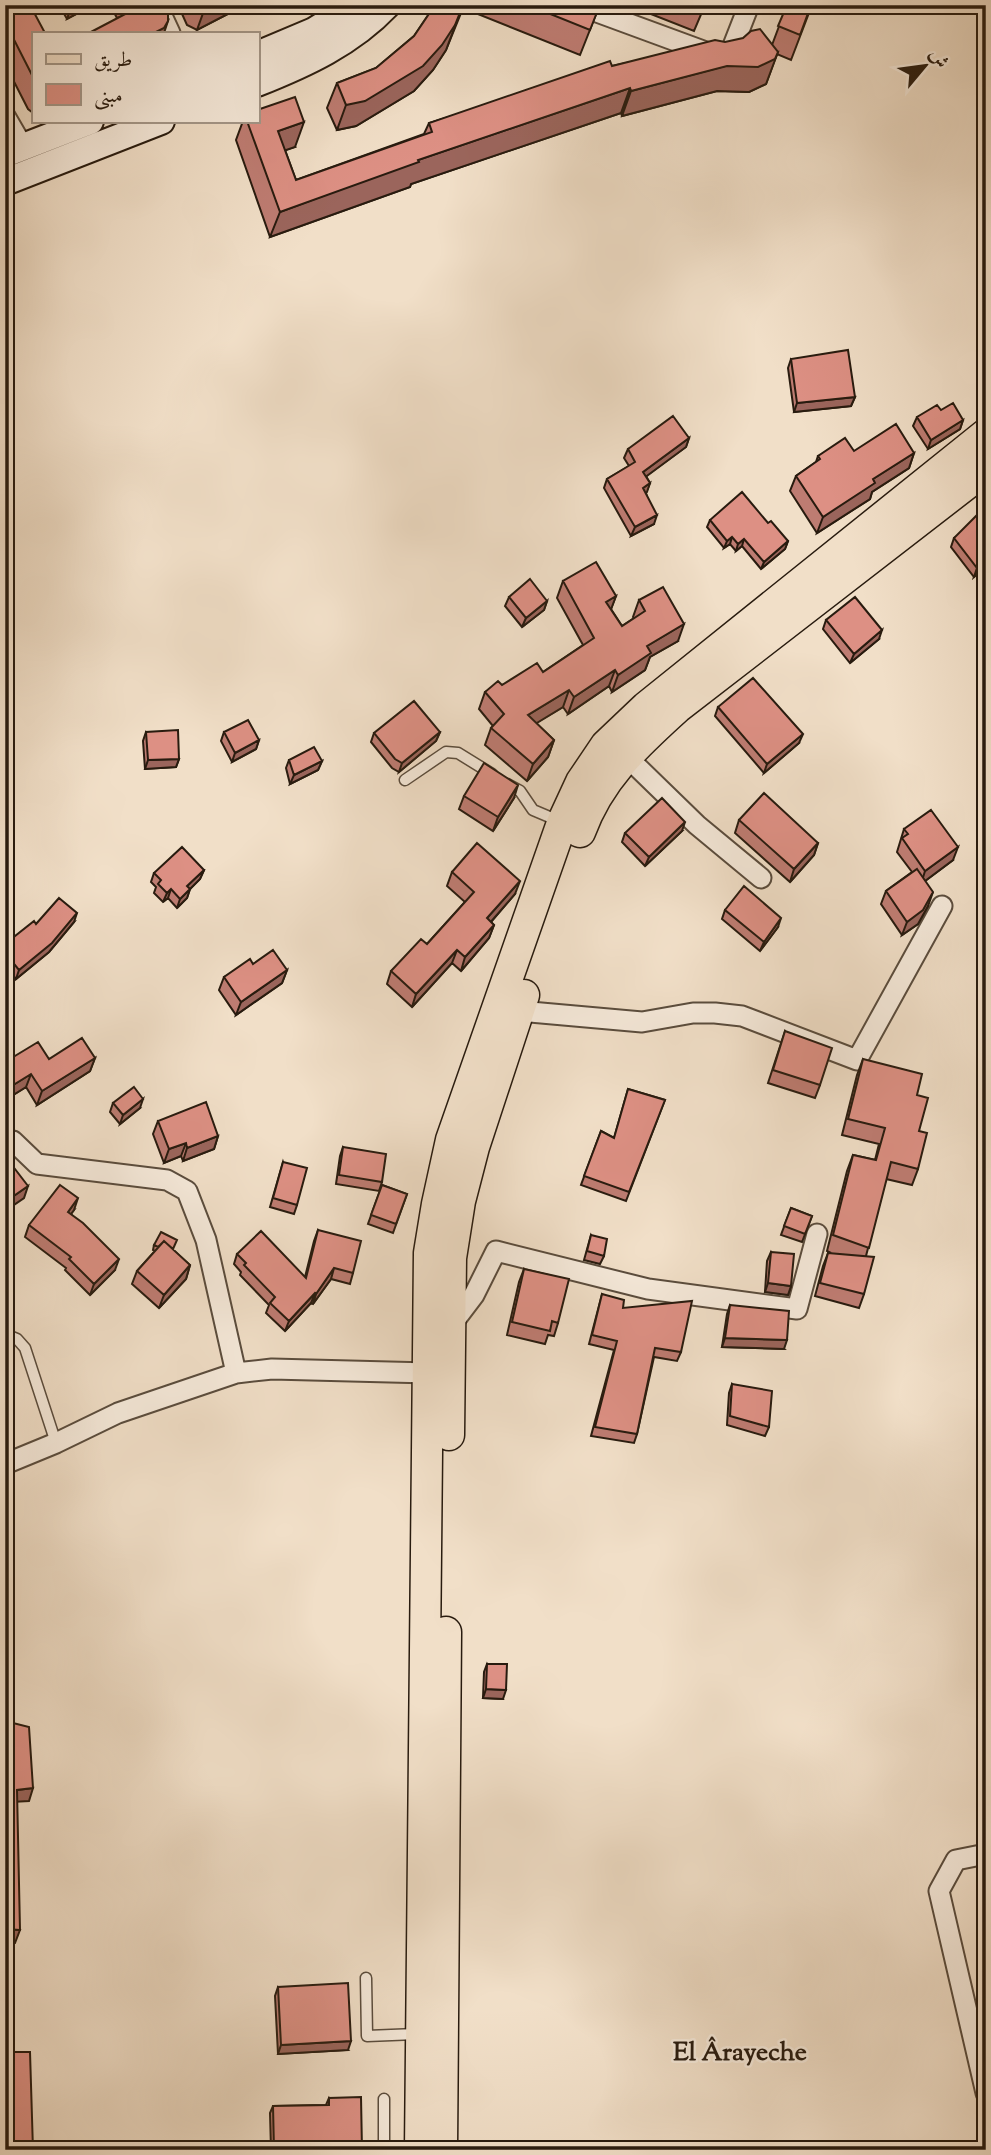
<svg xmlns="http://www.w3.org/2000/svg" width="991" height="2155" font-family="'Sorts Mill Goudy',Amiri,serif">
<style>
.lines{fill:none;stroke-linecap:round;stroke-linejoin:round}
.lane-casing{stroke:#5a4c3d;stroke-width:13}
.street-casing{stroke:#5a4c3d;stroke-width:23}
.secondary-casing{stroke:#281b0f;stroke-width:30}
.primary-casing{stroke:#281b0f;stroke-width:33}
.lane{stroke:#f6eadb;stroke-width:10}
.street{stroke:#f6eadb;stroke-width:19}
.secondary{stroke:#f6eadb;stroke-width:26}
.primary{stroke:#f1dfc8;stroke-width:30}
.wall{fill:#be7c72;stroke:#281b0f;stroke-width:2}
.shaded-wall{fill:#9b655c;stroke:#281b0f;stroke-width:2}
.building{fill:#dd9084;stroke:#281b0f;stroke-width:2}
.labels{text-anchor:middle;dominant-baseline:central;stroke-width:5;stroke-linejoin:round;paint-order:stroke}
.neighbourhood-label{font-size:26px;font-weight:bold;fill:#281b0f;stroke:#f6eadb}
</style>
<rect width="100%" height="100%" fill="#f1dfc8"/>
<filter id="stains"><feTurbulence type="fractalNoise" baseFrequency=".00286" numOctaves="4"/><feColorMatrix values="0 0 0 0 .2 0 0 0 0 .09 0 0 0 0 .02 0 0 0 .5 -.17"/></filter>
<radialGradient id="worn" r=".72"><stop offset=".6" stop-color="#630" stop-opacity="0"/><stop offset="1" stop-color="#630" stop-opacity=".3"/></radialGradient>
<g class="lines">
<g class="lane-casing">
<path id="lane" d="M405,780L446,752L458,753L492,774
M507,784L520,791L533,810L559,821
M5,1334L17,1339L25,1348L56,1443
M366,1978L367,2036L416,2034
M384,2099V2150"/>
</g>
<g class="street-casing">
<path id="street" d="M157,5L170,33
M578,5L714,55L731,51L749,5
M5,116L23,147
M627,757L697,825L761,878
M519,1011L642,1022L693,1013H715L742,1016L857,1060L942,906
M13,1141L37,1164L167,1180L187,1191L206,1240L236,1373
M452,1324L474,1295L496,1251L648,1289L797,1309L817,1234
M5,1464L56,1443L118,1413L236,1373L272,1369L429,1373
M986,1854L956,1860L939,1891L986,2093"/>
</g>
<g class="secondary-casing">
<path id="secondary" d="M257,55L314,31L356,5
M257,83C305,64 351,43 387,5
M5,154L90,121
M5,182L161,121"/>
</g>
<g class="primary-casing">
<path id="primary" d="M580,832C599,779 636,745 677,708L986,469
M449,1435L451,1258L460,1201L474,1147L524,995
M420,2150L429,1253L437,1204L451,1140L562,823L581,782L606,745L646,707L986,434
M442,2150L446,1632"/>
</g>
<use href="#lane" class="lane"/>
<use href="#street" class="street"/>
<use href="#secondary" class="secondary"/>
<use href="#primary" class="primary"/>
</g>
<path class="wall" d="M5,5L33,33V113L28,109L5,64Z
M59,5H93L67,19Z
M110,5H163L117,18Z
M178,5H245L197,30L187,25Z
M435,5H596L599,7L580,55L463,8L446,50L433,70L414,91L356,126L337,130L327,108L337,83L376,68L414,36Z
M628,5H705L694,31Z
M787,5H812L791,60L777,54L766,84L749,92L717,91L622,116L621,113L411,184L410,187L270,237L236,140L243,121H257L295,147L285,150L296,180L424,134L429,123L612,66L725,42L772,45Z
M791,359L855,397L851,406L794,412L788,368Z
M941,410L963,420L960,429L928,449L913,426L917,417Z
M689,438L686,447L646,476L650,483L646,493L654,524L631,536L604,488L607,479L629,466L624,458L628,449Z
M854,451L914,453L909,468L872,492L870,499L817,533L790,491L796,476L816,462L818,456Z
M710,520L768,523L788,541L785,549L761,569L742,546L736,551L730,544L724,548L707,527Z
M986,520V566L974,577L951,547L954,538Z
M563,581L616,596L611,609L622,626L634,618L633,617L639,600L678,641L650,657L645,670L612,692L609,686L568,714L563,707L536,723L554,740L548,757L527,781L485,745L491,728L493,726L479,709L485,692L502,685L543,672L583,645L557,598Z
M509,597L547,601L544,610L522,627L505,606Z
M826,620L879,639L850,663L823,629Z
M718,707L799,743L764,773L715,716Z
M146,732L179,759L176,767L145,769L143,741Z
M224,732L259,740L256,749L232,762L221,741Z
M440,732L436,741L399,772L392,768L371,742L374,733Z
M289,760L322,761L318,770L290,784L286,768Z
M464,796L514,798L493,831L459,809Z
M739,820L818,843L814,855L790,882L735,833Z
M904,829L953,860L925,881L928,906L918,924L902,935L881,904L886,891L912,872L897,852Z
M682,831L645,866L622,842L625,833Z
M204,870L200,879L190,889L187,898L177,908L168,898L163,902L154,893L156,887L151,882L154,873Z
M452,872L515,894L491,922L494,925L489,938L461,971L452,963L412,1007L387,984L391,971L427,944L465,902L447,886Z
M725,910L778,927L760,951L722,919Z
M74,922L49,952L16,979L5,966V944Z
M253,964L287,970L282,983L236,1015L219,990L224,977Z
M785,1031L820,1085L815,1098L768,1083Z
M95,1058L90,1071L37,1105L26,1087L5,1100V1062L49,1059Z
M863,1059L917,1095L919,1131L918,1169L912,1185L886,1179L866,1256L864,1294L859,1308L815,1296L823,1266L828,1253H831L827,1251L847,1171L853,1155L875,1160L879,1144L842,1135L857,1075Z
M628,1089L665,1100L626,1201L581,1185L601,1131L614,1138Z
M113,1103L140,1108L120,1124L110,1112Z
M158,1121L218,1136L214,1149L183,1161L181,1156L164,1163L153,1134Z
M343,1147L382,1182L379,1191L336,1184L340,1156Z
M283,1162L297,1205L294,1214L270,1207Z
M382,1185L407,1194L393,1233L368,1224Z
M791,1208L812,1216L802,1242L781,1235Z
M74,1210L71,1214L115,1270L90,1295L65,1270L66,1268L25,1237L29,1225Z
M318,1230L353,1273L350,1284L331,1279L313,1304L311,1303L285,1331L266,1313L269,1305L240,1275L241,1272L234,1264L237,1254L305,1277L314,1241Z
M591,1235L604,1256L600,1264L584,1260Z
M154,1245L173,1250L190,1265L186,1279L159,1308L132,1284L137,1271L155,1251L153,1250Z
M771,1252L791,1286L788,1295L765,1292L767,1261Z
M524,1269L558,1323L554,1336L548,1335L545,1344L507,1335L519,1282Z
M602,1294L623,1308L681,1352L677,1361L654,1357L637,1434L634,1443L591,1436L614,1350L589,1344Z
M730,1305L784,1349L722,1347L727,1314Z
M732,1384L769,1427L765,1436L727,1425L729,1393Z
M487,1664L503,1699L483,1698L484,1672Z
M278,1987L348,2050L278,2054L275,1996Z
M329,2098L362,2150H271L270,2113L273,2106L326,2105Z"/>
<path class="shaded-wall" d="M72,5H93L67,19Z
M206,5H245L197,30Z
M463,5L446,50L433,70L414,91L356,126L337,130L346,105Z
M168,21L164,33H154Z
M778,52L766,84L749,92L717,91L622,116L631,91Z
M630,88L621,113L411,184L410,187L270,237L280,212L418,160Z
M304,122L295,147L269,156L278,131Z
M855,397L851,406L794,412L797,403Z
M963,420L960,429L928,449L931,440Z
M689,438L686,447L640,481L643,472Z
M914,453L909,468L872,492L870,499L817,533L823,517L873,479Z
M650,483L647,492L640,497L643,488Z
M657,515L654,524L631,536L635,527Z
M732,537L730,544L724,548L727,541Z
M744,539L742,546L736,551L738,544Z
M788,541L785,549L761,569L764,562Z
M986,560V566L974,577L977,568Z
M616,596L610,612L606,602Z
M547,601L544,610L522,627L526,618Z
M684,624L678,641L650,657L645,670L612,692L618,675L647,646Z
M882,630L879,639L850,663L854,654Z
M615,670L609,686L568,714L574,697Z
M569,690L563,707L522,732L528,715Z
M440,732L436,741L399,772L402,763Z
M803,734L799,743L764,773L767,764Z
M259,740L256,749L232,762L235,753Z
M554,740L548,757L527,781L533,764Z
M179,759L176,767L145,769L148,760Z
M322,761L318,770L290,784L294,775Z
M518,785L514,798L493,831L498,817Z
M685,822L682,831L645,866L649,857Z
M818,843L814,855L790,882L794,869Z
M958,847L953,860L921,884L925,871Z
M204,870L200,879L184,895L187,886Z
M520,881L515,894L482,932L487,918Z
M171,889L168,898L163,902L167,893Z
M190,889L187,898L177,908L180,899Z
M933,892L928,906L918,924L902,935L907,922Z
M77,913L74,922L49,952L16,979L19,970Z
M781,918L778,927L760,951L764,942Z
M494,925L489,938L461,971L465,957Z
M457,950L452,963L412,1007L416,994Z
M287,970L282,983L236,1015L241,1002Z
M95,1058L90,1071L37,1105L42,1091Z
M31,1074L26,1087L5,1100L10,1087Z
M143,1099L140,1108L120,1124L123,1115Z
M218,1136L214,1149L183,1161L187,1148Z
M186,1143L181,1156L164,1163L169,1149Z
M28,1186L24,1198L5,1211V1202Z
M78,1198L74,1210L64,1223L68,1212Z
M119,1259L115,1270L90,1295L94,1284Z
M190,1265L186,1279L159,1308L164,1295Z
M334,1268L331,1279L313,1304L316,1294Z
M768,1283L791,1286L788,1295L765,1292Z
M315,1293L311,1303L285,1331L289,1321Z
M725,1338L787,1340L784,1349L722,1347Z
M486,1689L506,1690L503,1699L483,1698Z
M33,1788L29,1801L12,1802L17,1790Z
M5,1929L20,1930L15,1943L5,1942Z
M351,2041L348,2050L278,2054L281,2045Z"/>
<path class="building" d="M5,5H30L45,33H33V77L5,22Z
M128,5H163L168,15V21L164,28L154,33H89L131,11Z
M435,5H463L455,25L442,45L423,66L365,101L346,105L337,83L376,68L414,36Z
M528,5H596L599,7L590,30Z
M787,5H811L800,35L778,26Z
M760,29L778,52L775,59L758,67L727,66L631,91L630,88L418,160L419,162L280,212L247,121H257V110L295,97L304,122L278,131L296,180L432,132L429,123L610,61L612,66L715,40L725,42L743,38L751,31Z
M848,350L855,397L797,403L791,359Z
M953,403L963,420L931,440L917,417L937,405L941,410Z
M673,416L689,438L643,472L650,483L643,488L657,515L635,527L607,479L635,462L628,449Z
M896,424L914,453L873,479L875,483L823,517L796,476L820,459L818,456L845,438L854,451Z
M742,492L768,523L771,521L788,541L764,562L744,539L738,544L732,537L727,541L710,520Z
M979,513L986,520V560L977,568L954,538Z
M596,562L616,596L606,602L622,626L645,611L639,600L663,587L684,624L647,646L651,653L618,675L615,670L574,697L569,690L528,715L554,740L533,764L491,728L504,714L485,692L498,681L502,685L537,663L543,672L594,638L563,581Z
M530,579L547,601L526,618L509,597Z
M855,597L882,630L854,654L826,620Z
M753,678L803,734L767,764L718,707Z
M414,701L440,732L402,763L395,759L374,733Z
M248,720L259,740L235,753L224,732Z
M178,730L179,759L148,760L146,732Z
M314,747L322,761L294,775L289,760Z
M484,763L518,785L498,817L464,796Z
M764,793L818,843L794,869L739,820Z
M662,798L685,822L649,857L625,833Z
M931,810L958,847L925,871L902,838L908,834L904,829Z
M477,843L520,881L487,918L494,925L465,957L457,950L416,994L391,971L421,939L427,944L474,892L452,872Z
M182,847L204,870L187,886L190,889L180,899L171,889L167,893L158,884L161,880L154,873Z
M917,869L933,892L923,910L907,922L886,891Z
M744,886L781,918L764,942L725,910Z
M59,898L77,913L52,943L19,970L5,953V944L34,921L36,924Z
M273,950L287,970L241,1002L224,977L250,959L253,964Z
M785,1031L832,1048L820,1085L773,1070Z
M82,1038L95,1058L42,1091L31,1074L10,1087L5,1079V1062L38,1042L49,1059Z
M863,1059L922,1074L917,1095L928,1098L919,1131L927,1133L918,1169L891,1162L869,1248L833,1235L853,1155L876,1160L885,1128L848,1119Z
M134,1087L143,1099L123,1115L113,1103Z
M628,1089L665,1100L629,1192L584,1176L601,1131L614,1138Z
M206,1102L218,1136L187,1148L186,1143L169,1149L158,1121Z
M343,1147L386,1154L382,1182L339,1175Z
M5,1156L28,1186L5,1202Z
M283,1162L307,1168L297,1205L273,1198Z
M60,1185L78,1198L68,1212L83,1223L119,1259L94,1284L69,1259L71,1257L29,1225Z
M382,1185L407,1194L396,1224L371,1215Z
M791,1208L812,1216L805,1234L784,1226Z
M318,1230L361,1241L353,1273L334,1268L316,1294L315,1293L289,1321L270,1303L275,1297L244,1265L246,1263L237,1254L261,1231L306,1278Z
M161,1232L177,1240L173,1249L164,1241L158,1247L154,1245Z
M591,1235L607,1239L604,1256L587,1251Z
M164,1241L190,1265L164,1295L137,1271Z
M771,1252L794,1254L791,1286L768,1283Z
M828,1253L874,1257L864,1294L820,1283Z
M524,1269L569,1279L558,1323L552,1321L550,1331L512,1322Z
M602,1294L624,1300L623,1308L692,1301L681,1352L655,1348L637,1434L595,1427L617,1341L592,1335Z
M730,1305L789,1311L787,1340L725,1338Z
M732,1384L772,1391L769,1427L730,1416Z
M487,1664H507L506,1690L486,1689Z
M5,1721L29,1727L33,1788L17,1790L20,1930L5,1929Z
M348,1983L351,2041L281,2045L278,1987Z
M5,2052H30L33,2150H5Z
M361,2097L362,2150H274L273,2106L329,2105V2098Z"/>
<g class="labels">
<g class="neighbourhood-label">
<text x="740" y="2053">El Ârayeche</text>
</g>
</g>
<rect width="991" height="2155" fill="none" stroke="#f1dfc8" stroke-width="28"/>
<rect x="7" y="7" width="977" height="2141" fill="none" stroke="#281b0f" stroke-width="3.5"/>
<rect x="14" y="14" width="963" height="2127" fill="none" stroke="#281b0f" stroke-width="2"/>
<rect x="32" y="32" width="228" height="91" fill="#f6eadb" stroke="#a49789" stroke-width="2"/>
<rect x="46" y="54" width="35" height="10" fill="#f1dfc8" stroke="#a49789" stroke-width="2"/>
<text x="94" y="66" font-size="21" fill="#281b0f">طريق</text>
<rect x="46" y="84" width="35" height="21" fill="#dd9084" stroke="#a49789" stroke-width="2"/>
<text x="94" y="102" font-size="21" fill="#281b0f">مبنى</text>
<g transform="translate(925 66) rotate(61)" stroke="#f6eadb" stroke-width="5" paint-order="stroke">
<path d="M0-5L12 26L0 18L-12 26Z" fill="#281b0f"/>
<text y="-10" font-size="19" font-weight="bold" text-anchor="middle" fill="#281b0f">ش</text>
</g>
<rect width="100%" height="100%" filter="url(#stains)"/>
<rect width="100%" height="100%" fill="url(#worn)"/>
</svg>
